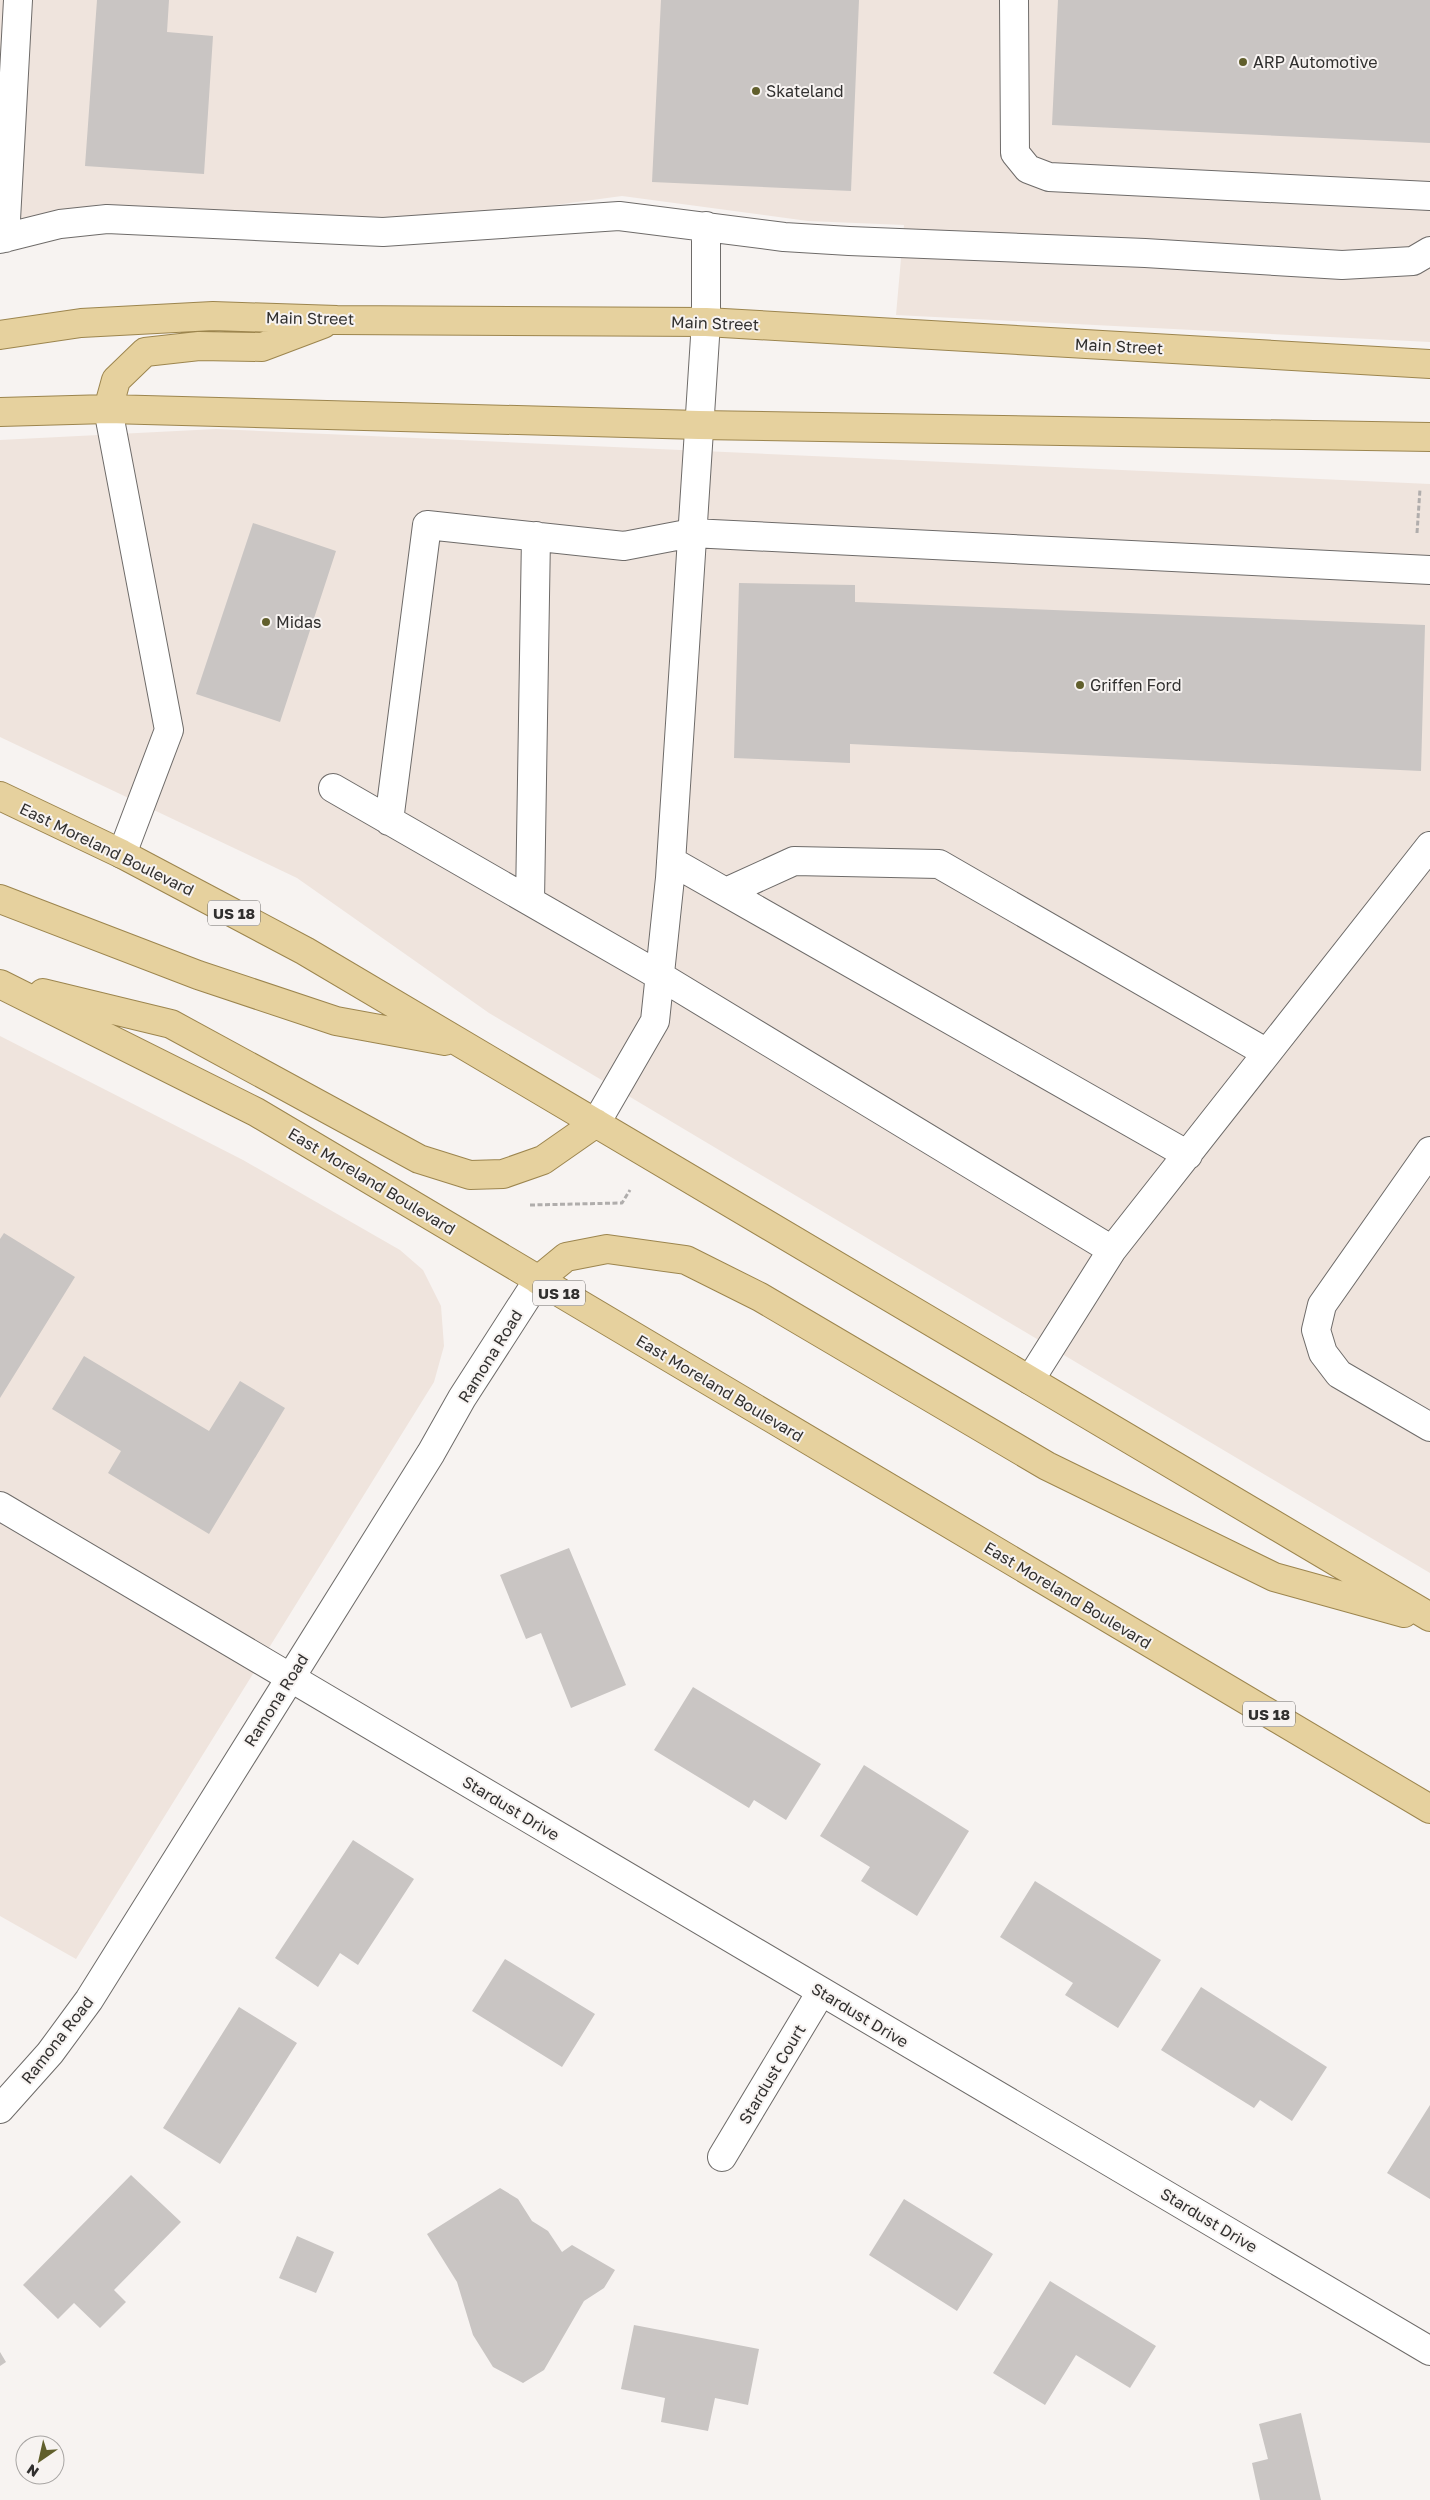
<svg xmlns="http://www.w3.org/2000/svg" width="1430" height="2500" font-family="'Golos Text',sans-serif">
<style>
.built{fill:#efe4dd}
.building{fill:#c9c5c3}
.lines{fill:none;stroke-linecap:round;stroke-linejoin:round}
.minor-casing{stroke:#6e6b69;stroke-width:30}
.major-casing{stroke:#9c854e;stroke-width:30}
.path{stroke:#b0adac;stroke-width:3;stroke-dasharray:5 2.5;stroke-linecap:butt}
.minor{stroke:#fff;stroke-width:28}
.major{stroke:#e6d19e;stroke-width:28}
.poi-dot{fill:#615f2c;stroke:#f7f3f1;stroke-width:2}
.labels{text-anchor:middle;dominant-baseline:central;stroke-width:4;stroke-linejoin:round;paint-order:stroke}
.shield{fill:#f7f3f1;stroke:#6c6a69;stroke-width:1}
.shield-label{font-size:15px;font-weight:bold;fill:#31302f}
.poi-label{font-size:16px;fill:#31302f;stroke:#f7f3f1;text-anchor:start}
.street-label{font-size:16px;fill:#31302f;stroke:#f7f3f1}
</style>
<rect width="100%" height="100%" fill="#f7f3f1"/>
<path class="built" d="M0,0H1430V342L896,315L904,225L808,221L622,196L540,207L371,220L198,212L101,204L0,223Z
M216,429L1430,484V1573L489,1013L297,878L0,737V440Z
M0,1036L243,1160L400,1250L423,1270L441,1306L444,1346L434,1382L76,1959L0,1916Z"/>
<path class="building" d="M97,0H169L167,32L213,36L204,174L85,166Z
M661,0H859L851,191L652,182Z
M1058,0H1430V143L1052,125Z
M253,523L336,551L280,722L196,694Z
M739,583L855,585V602L1425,625L1421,771L850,744V763L734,758Z
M4,1233L75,1277L0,1398V1239Z
M84,1356L209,1431L240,1381L285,1408L209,1534L108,1473L121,1451L52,1409Z
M569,1548L626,1685L571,1708L541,1633L526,1639L500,1575Z
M693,1687L821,1764L786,1820L754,1800L749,1808L654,1750Z
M864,1765L969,1831L917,1916L861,1881L870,1867L820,1836Z
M353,1840L414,1879L358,1965L340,1953L318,1987L275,1958Z
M1035,1881L1161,1960L1118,2028L1065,1995L1073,1983L1000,1937Z
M505,1959L595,2014L562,2067L472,2011Z
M1201,1987L1327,2067L1292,2121L1260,2100L1254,2108L1161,2050Z
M239,2007L297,2043L220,2164L163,2128Z
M1430,2105V2199L1387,2173Z
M131,2175L181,2222L114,2290L126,2302L100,2328L74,2303L58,2319L23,2285Z
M500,2188L518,2199L532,2221L548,2231L562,2252L572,2245L615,2270L604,2288L584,2301L544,2370L523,2383L493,2367L473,2335L457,2282L427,2234Z
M904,2199L993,2254L957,2311L869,2255Z
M297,2236L334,2252L316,2293L279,2278Z
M1050,2281L1156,2346L1130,2388L1076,2355L1045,2405L993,2373Z
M634,2325L759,2349L748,2405L715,2398L708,2431L661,2422L665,2398L621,2389Z
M0,2352L6,2362L0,2366Z
M1301,2413L1321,2500H1260L1252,2463L1268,2459L1259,2424Z"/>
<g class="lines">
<g class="minor-casing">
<path id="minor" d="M1014,0L1015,153L1028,169L1049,177L1430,196
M5,238L18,0
M0,239L60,224L107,219L383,232L619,216L784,237L849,241L1145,253L1342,265L1413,261L1430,251
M108,409L169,730L122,854
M333,788L660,976L1112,1250
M389,821L427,525L624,546L692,533L1430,570
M671,861L1188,1155
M726,892L794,861L939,864L1267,1053
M530,901L536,536
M596,1123L655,1021L670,878L706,322V226
M1430,1151L1322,1305L1316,1330L1323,1353L1339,1374L1430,1427
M1030,1380L1112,1250L1430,846
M0,1506L1430,2351
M0,2109L50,2053L89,2000L431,1453L462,1398L538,1280
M722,2157L821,1992"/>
</g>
<g class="major-casing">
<path id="major" d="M0,335L81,323L213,316L337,320L706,322L1430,364
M108,409L116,380L145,352L199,346L262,347L323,324
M0,412L108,409L699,425L1430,437
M0,796L122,854L305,951L1430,1617
M0,899L198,975L336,1021L445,1041
M0,984L256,1112L1430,1809
M43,993L171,1024L419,1159L470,1175L503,1174L543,1160L596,1123
M538,1280L566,1257L607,1249L686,1260L760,1297L1047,1466L1274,1577L1404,1613"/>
</g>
<path class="path" d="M1417,533L1420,489
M530,1205L622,1203L630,1190"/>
<use href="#minor" class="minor"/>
<use href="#major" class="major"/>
</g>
<g class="poi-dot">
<circle cx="1243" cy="62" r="5"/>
<circle cx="756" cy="91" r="5"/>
<circle cx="266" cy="622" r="5"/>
<circle cx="1080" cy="685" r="5"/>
</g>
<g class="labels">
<g class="shield">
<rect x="208" y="900.5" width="52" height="25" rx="4"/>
<rect x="533" y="1280.5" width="52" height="25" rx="4"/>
<rect x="1243" y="1701.5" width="52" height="25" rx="4"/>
</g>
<g class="shield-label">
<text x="234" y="913">US 18</text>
<text x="559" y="1293">US 18</text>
<text x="1269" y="1714">US 18</text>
</g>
<g class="poi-label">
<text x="1253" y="62">ARP Automotive</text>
<text x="766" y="91">Skateland</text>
<text x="276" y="622">Midas</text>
<text x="1090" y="685">Griffen Ford</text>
</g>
<g class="street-label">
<text transform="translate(310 318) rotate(1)">Main Street</text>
<text transform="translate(715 323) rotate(2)">Main Street</text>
<text transform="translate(1119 346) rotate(3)">Main Street</text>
<text transform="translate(107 849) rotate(26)">East Moreland Boulevard</text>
<text transform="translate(372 1181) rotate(31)">East Moreland Boulevard</text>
<text transform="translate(490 1356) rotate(-58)">Ramona Road</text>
<text transform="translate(720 1388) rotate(31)">East Moreland Boulevard</text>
<text transform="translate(1068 1595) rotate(31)">East Moreland Boulevard</text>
<text transform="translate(276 1700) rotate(-58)">Ramona Road</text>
<text transform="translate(511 1808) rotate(31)">Stardust Drive</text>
<text transform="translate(860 2015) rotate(31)">Stardust Drive</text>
<text transform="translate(57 2040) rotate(-52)">Ramona Road</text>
<text transform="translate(772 2074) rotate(-59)">Stardust Court</text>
<text transform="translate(1209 2220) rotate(31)">Stardust Drive</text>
</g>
</g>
<g transform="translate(40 2460) rotate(214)"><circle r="24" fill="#f7f3f1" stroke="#a8a5a3"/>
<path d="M0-4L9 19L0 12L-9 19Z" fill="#615f2c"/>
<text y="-8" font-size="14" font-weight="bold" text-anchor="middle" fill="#31302f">N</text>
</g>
</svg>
